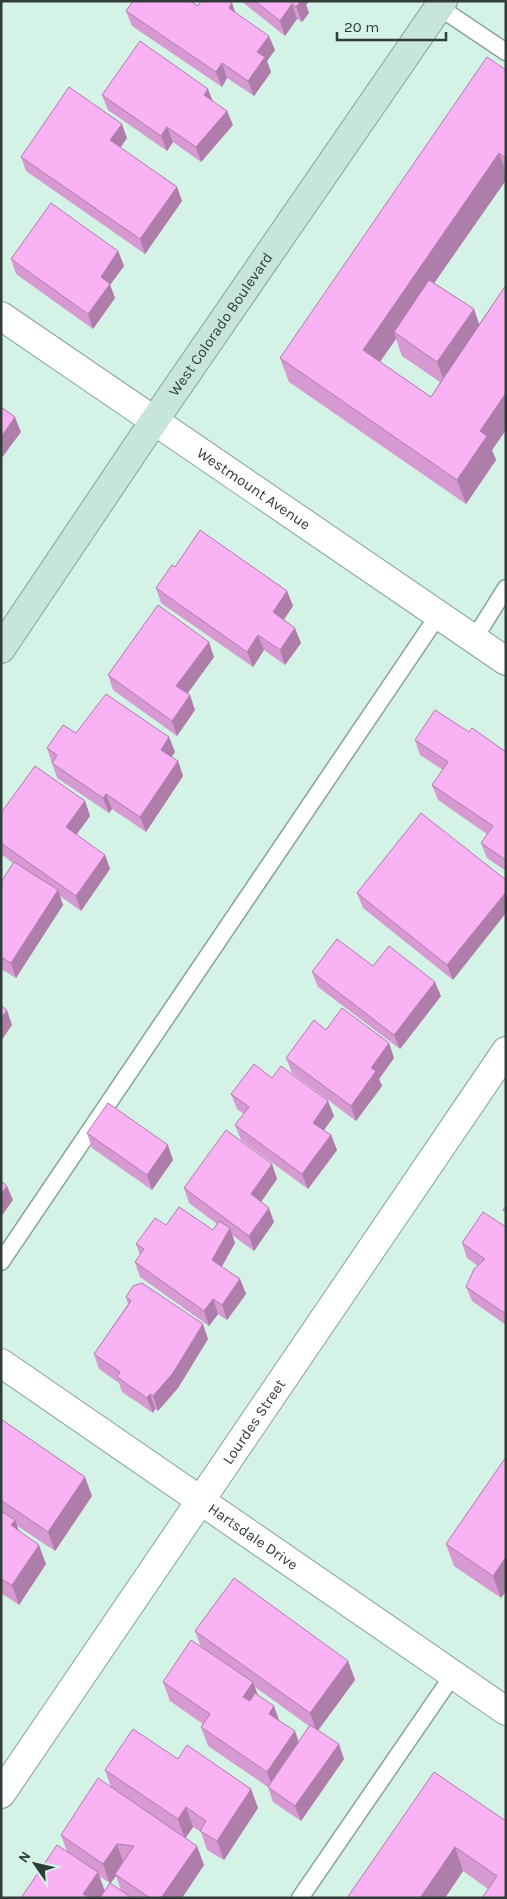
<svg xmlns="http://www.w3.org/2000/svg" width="507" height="1899" font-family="Karla,sans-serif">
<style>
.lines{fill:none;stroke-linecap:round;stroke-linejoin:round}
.lane-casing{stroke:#87a398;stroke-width:19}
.street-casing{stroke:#87a398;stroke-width:30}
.secondary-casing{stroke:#87a398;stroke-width:30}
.lane{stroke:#fff;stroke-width:16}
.street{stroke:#fff;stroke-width:28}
.secondary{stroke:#c8e5db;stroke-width:28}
.wall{fill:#d699d1;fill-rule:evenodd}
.shaded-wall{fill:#ae7daa}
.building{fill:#f9b2f3;stroke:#ae7daa}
.labels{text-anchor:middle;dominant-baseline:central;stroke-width:4.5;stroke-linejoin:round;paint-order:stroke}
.street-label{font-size:15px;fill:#303c37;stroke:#d5f2e6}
</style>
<rect width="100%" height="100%" fill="#d5f2e6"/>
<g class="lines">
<g class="lane-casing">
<path id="lane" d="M439,7L506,52
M474,639L506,588
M1,1262L439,614
M300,1898L453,1675"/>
</g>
<g class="street-casing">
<g id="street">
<path id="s1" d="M1,316L506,661"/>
<path id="s2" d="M1,1363L506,1711"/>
<path id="s3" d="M1,1794L506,1051"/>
</g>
</g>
<g class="secondary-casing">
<g id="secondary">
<path id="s4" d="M1,649L154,421L443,1"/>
</g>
</g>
<use href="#lane" class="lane"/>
<use href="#street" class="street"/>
<use href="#secondary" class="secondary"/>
</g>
<path class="wall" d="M241,1H309L306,5L309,13L302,22L297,19L285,36Z
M232,3L235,12L275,50L267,61L271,72L254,96L227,78L222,87L132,26L126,11L198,6Z
M506,70V180L434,283L474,309L479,324L506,285V430L492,450L496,460L466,504L289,382L280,358ZM396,339L402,356L440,382L431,397L380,362Z
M102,95L233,125L201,162L173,142L167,151L108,110Z
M127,138L120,148L177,187L182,201L145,254L26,171L21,157Z
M118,251L124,266L110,285L115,298L93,329L16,274L11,259Z
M175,567L287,591L293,606L284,619L301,643L285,665L264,650L253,667L161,603L156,588Z
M214,657L187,694L195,710L177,736L113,690L108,675Z
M469,732L506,752V871L487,858L481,843L487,834L438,800L432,785L443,770L420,755L415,740Z
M76,733L169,737L175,752L171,757L178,761L183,776L146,832L112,809L109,813L57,778L47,748Z
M85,801L90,816L76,835L105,855L110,869L81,911L60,896L63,905L16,978L1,969V882L13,863L1,854V813Z
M421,813L453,980L363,908L357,893Z
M312,972L441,996L400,1049L318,987Z
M326,1030L389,1043L394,1058L379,1079L382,1086L356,1121L292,1073L286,1058Z
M272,1078L328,1101L334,1116L324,1130L331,1135L337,1150L308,1189L241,1140L235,1125L244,1114L237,1109L231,1094Z
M87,1133L173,1160L152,1190L92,1148Z
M272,1164L277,1179L261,1202L274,1222L254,1251L232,1235L235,1243L222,1267L240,1279L246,1294L227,1320L218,1314L209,1326L140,1277L135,1262L140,1255L136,1244L166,1225L213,1230L217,1224L189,1203L184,1188Z
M506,1227V1325L472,1301L466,1287L478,1266L467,1258L462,1243Z
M126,1297L208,1339L178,1388L158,1411L155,1409L153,1413L122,1392L119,1383L99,1369L94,1354L128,1304Z
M1,1419L92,1496L55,1551L16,1525L18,1531L46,1564L19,1605L1,1593Z
M506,1457V1591L501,1598L454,1566L446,1544Z
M195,1631L348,1661L355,1680L318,1730L344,1759L301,1821L273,1802L268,1787L208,1746L201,1727L203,1724L170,1701L163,1682L201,1647ZM255,1687L309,1726L298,1742L279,1721L258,1695Z
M178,1759L251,1789L258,1808L224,1860L207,1850L201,1832L193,1827L185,1838L204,1865L182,1898H21L67,1852L61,1835L111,1787L105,1770ZM99,1876L110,1883L105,1891ZM116,1876L121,1890L110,1883Z
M506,1821V1898L488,1889L463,1871L445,1898H347Z"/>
<path class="shaded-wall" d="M301,1H309L306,5L309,13L302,22L296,7Z
M232,3L237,18L229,8Z
M292,4L297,19L285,36L280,21Z
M269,36L275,50L267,61L271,72L254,96L248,81L257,52Z
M222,63L227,78L222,87L216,72Z
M208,89L214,104L204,95Z
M227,111L233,125L201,162L196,147Z
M122,124L127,138L115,155L110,140Z
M167,127L173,142L167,151L161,136Z
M499,153L506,171V180L398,335L394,332L396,339L371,374L363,350Z
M177,187L182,201L145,254L140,239Z
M118,251L124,266L110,285L115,298L93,329L88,314L101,277Z
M474,309L482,333L446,386L437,362Z
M506,393V430L492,450L496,460L466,504L457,480L480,431Z
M15,417L21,432L1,459V437Z
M287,591L293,606L279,627L273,612Z
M295,628L301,643L285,665L280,650Z
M258,635L264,650L253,667L247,652Z
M209,642L214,657L182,701L176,686Z
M190,695L195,710L177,736L172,721Z
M169,737L175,752L166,765L161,750Z
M178,761L183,776L146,832L140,817Z
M106,794L112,809L109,813L103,798Z
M85,801L90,816L71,842L66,827Z
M105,855L110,869L81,911L76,896Z
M58,890L63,905L16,978L11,963Z
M506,892V913L453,980L447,965Z
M435,982L441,996L400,1049L394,1035Z
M7,1010L12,1025L1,1041V1018Z
M389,1043L394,1058L379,1079L382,1086L356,1121L351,1106L371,1068Z
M328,1101L334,1116L319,1137L313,1123Z
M331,1135L337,1150L308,1189L302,1174Z
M168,1145L173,1160L152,1190L147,1175Z
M272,1164L277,1179L256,1209L251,1194Z
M7,1186L13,1200L1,1217V1194Z
M269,1208L274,1222L254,1251L249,1236Z
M230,1228L235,1243L217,1274L212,1260Z
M240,1279L246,1294L227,1320L222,1305Z
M213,1299L218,1314L209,1326L204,1311Z
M203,1324L208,1339L178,1388L158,1411L153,1396Z
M150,1394L155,1409L153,1413L147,1398Z
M85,1477L92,1496L55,1551L48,1532Z
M15,1520L22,1539L11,1525Z
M39,1545L46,1564L19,1605L12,1585Z
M506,1557V1591L501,1598L493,1576Z
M348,1661L355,1680L317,1732L310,1713Z
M253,1682L260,1702L250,1716L243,1697Z
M274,1706L281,1726L269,1714Z
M295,1731L302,1751L274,1791L267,1772Z
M339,1744L344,1759L301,1821L295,1806Z
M251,1789L258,1808L224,1860L217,1841Z
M186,1807L193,1827L185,1839L178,1819Z
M117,1844L124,1864L115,1874L116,1876L110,1884L103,1864Z
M197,1846L204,1865L182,1898H161Z
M455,1847L463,1871L445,1898H420Z
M98,1872L105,1892L101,1898H85L83,1894Z"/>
<path class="building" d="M133,1H190L198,6L201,1H229L232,3L229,8L269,36L257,52L265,57L248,81L222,63L216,72L126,11Z
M255,1H301L296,7L292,4L280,21Z
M140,41L208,89L204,95L227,111L196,147L167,127L161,136L102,95Z
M487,57L506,70V158L499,153L363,350L431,397L506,285V393L480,431L487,436L457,480L280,358Z
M69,87L122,124L110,140L177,187L140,239L21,157Z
M51,203L118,251L101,277L110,284L88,314L11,259Z
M429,280L474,309L437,362L394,332Z
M1,407L15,417L1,437Z
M200,530L287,591L273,612L295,628L280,650L258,635L247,652L156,588L172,565L175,567Z
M158,605L209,642L176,686L190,695L172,721L108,675Z
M106,694L169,737L161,750L178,761L140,817L106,794L103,798L52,763L57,755L47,748L63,725L76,733Z
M435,710L469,732L472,728L506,752V860L481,843L493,826L432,785L448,762L415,740Z
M35,766L85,801L66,827L105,855L76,896L1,843V813Z
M421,813L506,880V892L447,965L357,893Z
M14,862L58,890L11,963L1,957V882Z
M337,939L373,966L389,946L435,982L394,1035L312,972Z
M1,1006L7,1010L1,1018Z
M342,1008L389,1043L371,1068L376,1071L351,1106L286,1058L314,1020L326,1030Z
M254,1064L272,1078L281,1066L328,1101L313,1123L331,1135L302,1174L235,1125L249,1107L231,1094Z
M108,1103L168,1145L147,1175L87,1133Z
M226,1130L272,1164L251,1194L269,1208L249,1236L184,1188Z
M1,1181L7,1186L1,1194Z
M506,1206V1212L503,1210Z
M179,1207L213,1230L219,1221L230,1228L212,1260L240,1279L222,1305L213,1299L204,1311L135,1262L144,1249L136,1244L155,1218L166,1225Z
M483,1212L506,1227V1314L466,1287L474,1269L485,1259L462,1243Z
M142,1283L203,1324L173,1373L153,1396L150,1394L147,1398L117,1377L120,1372L94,1354L131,1301L126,1297L133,1286Z
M1,1419L85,1477L48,1532L1,1500Z
M506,1457V1557L493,1576L446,1544Z
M1,1511L15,1520L11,1525L39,1545L12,1585L1,1579Z
M234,1578L348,1661L310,1713L195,1631Z
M191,1640L253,1682L243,1697L250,1701L255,1693L274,1706L269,1714L295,1731L267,1772L201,1727L210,1714L163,1682Z
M310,1725L339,1744L295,1806L268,1787Z
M133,1729L178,1759L187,1745L251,1789L217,1841L200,1831L206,1821L186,1807L178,1819L105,1770Z
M434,1772L506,1821V1898H482L497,1876L455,1847L420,1898H347Z
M98,1778L197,1846L161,1898H150L115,1874L134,1846L117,1844L103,1864L61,1835Z
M57,1845L98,1872L83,1894L89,1898H21Z
M110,1883L132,1898H100Z"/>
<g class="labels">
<g class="street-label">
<text stroke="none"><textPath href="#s4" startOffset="392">West Colorado Boulevard</textPath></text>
<text stroke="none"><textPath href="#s1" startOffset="306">Westmount Avenue</textPath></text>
<text stroke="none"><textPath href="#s3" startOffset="450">Lourdes Street</textPath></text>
<text stroke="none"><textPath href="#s2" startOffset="306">Hartsdale Drive</textPath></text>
</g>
</g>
<rect width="507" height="1899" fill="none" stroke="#303c37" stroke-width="5"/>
<g transform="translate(35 1864) rotate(304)" stroke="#d5f2e6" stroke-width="4" paint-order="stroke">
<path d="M0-4L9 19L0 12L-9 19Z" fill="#303c37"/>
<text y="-8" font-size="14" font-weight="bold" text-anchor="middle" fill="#303c37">N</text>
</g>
<path d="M337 32v8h109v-8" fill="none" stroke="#303c37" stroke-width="2.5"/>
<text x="344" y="32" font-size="15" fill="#303c37" stroke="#d5f2e6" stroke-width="4" paint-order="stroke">20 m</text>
</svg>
